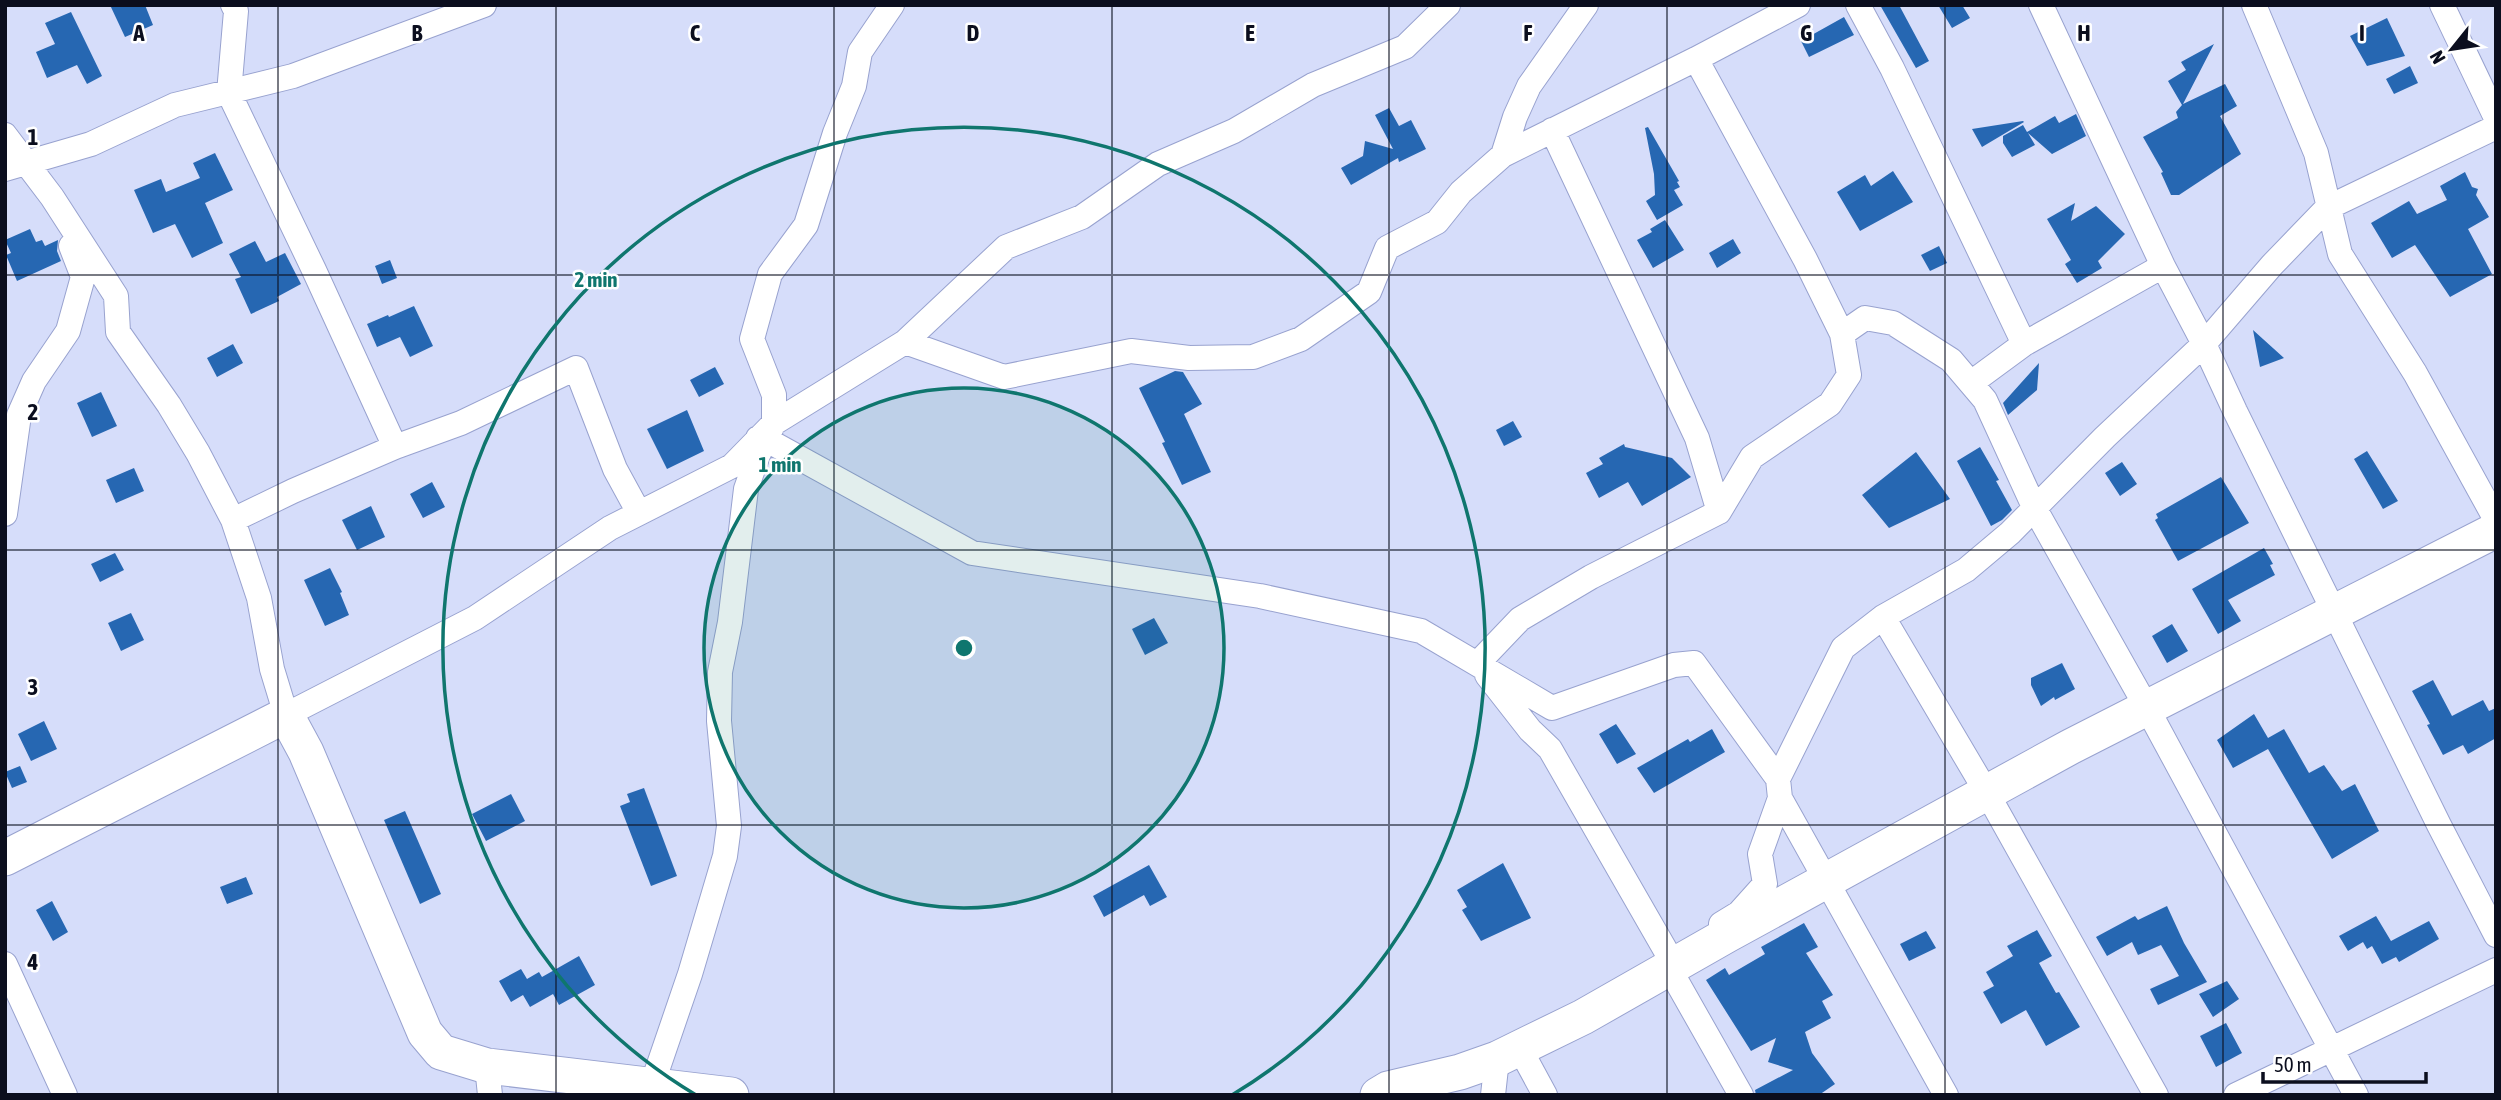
<svg xmlns="http://www.w3.org/2000/svg" width="2501" height="1100" font-family="'Asap Condensed',sans-serif">
<style>
.building{fill:#2667b2}
.lines{fill:none;stroke-linecap:round;stroke-linejoin:round}
.street-casing{stroke:#98a2cf;stroke-width:26}
.secondary-casing{stroke:#98a2cf;stroke-width:37}
.street{stroke:#fff;stroke-width:24}
.secondary{stroke:#fff;stroke-width:35}
.grid{fill:none;stroke:#0b0e1e;stroke-width:2;stroke-opacity:0.55}
.ring{fill:none;stroke:#0f766e;stroke-width:3.5}
.grid-label{font-size:23px;text-anchor:middle;font-weight:bold;fill:#0b0e1e;stroke:#fff;stroke-width:5;stroke-linejoin:round;paint-order:stroke}
.centre{fill:#0f766e;stroke:#fff;stroke-width:3.5}
.ring-label{font-size:21px;text-anchor:middle;font-weight:bold;fill:#0f766e;stroke:#fff;stroke-width:5;stroke-linejoin:round;paint-order:stroke}
</style>
<rect width="100%" height="100%" fill="#d6ddfa"/>
<path class="building" d="M110,5H145L153,25L125,37Z
M1880,5H1899L1929,61L1916,68Z
M1938,5H1962L1970,18L1952,28Z
M71,12L102,76L87,84L77,65L47,78L36,52L55,44L45,23Z
M1844,17L1854,35L1809,57L1801,41Z
M2387,18L2405,56L2367,66L2350,36Z
M2214,44L2183,104L2225,84L2237,106L2220,116L2241,154L2179,195H2171L2161,173L2163,172L2143,137L2178,118L2176,112L2182,105L2168,81L2186,70L2181,62Z
M2410,66L2418,83L2394,94L2386,79Z
M1389,108L1399,126L1411,120L1426,149L1399,162L1398,158L1351,185L1341,168L1363,156L1365,141L1393,149L1375,115Z
M2076,114L2086,136L2052,154L2028,133L2035,145L2012,157L2003,143V136L2023,125L2027,132L2055,116L2059,123Z
M2023,121L2024,122L1982,147L1972,129Z
M1648,127L1679,181L1677,182L1680,187L1674,190L1683,205L1657,220L1646,201L1655,195L1654,174L1645,128Z
M215,153L233,190L205,203L223,243L192,258L175,224L153,233L134,190L161,179L166,192L200,178L193,163Z
M1893,171L1913,202L1860,231L1837,192L1865,175L1871,186Z
M2465,172L2472,187L2478,189L2476,195L2489,217L2468,229L2492,274L2450,297L2415,245L2392,258L2371,223L2409,201L2417,214L2447,200L2440,186Z
M2075,203L2071,221L2096,206L2125,234L2098,261L2102,268L2077,283L2065,264L2071,260L2047,219Z
M1665,220L1684,250L1653,268L1637,240L1652,232L1650,229Z
M30,229L36,242L42,240L45,246L58,240L57,251L61,261L17,281L6,255L11,253L5,240Z
M1733,239L1741,253L1717,268L1709,253Z
M255,241L266,262L285,253L301,284L277,297L279,301L251,314L235,279L241,277L229,254Z
M1939,246L1947,263L1930,271L1921,255Z
M390,260L397,278L382,284L375,266Z
M414,306L433,346L410,357L400,337L377,347L367,324L388,315L389,317Z
M2253,330L2284,358L2260,367Z
M233,344L243,363L217,377L207,358Z
M2039,363L2037,390L2008,415L2003,403Z
M715,367L724,384L699,397L690,380Z
M1175,371L1183,372L1202,404L1184,414L1211,472L1182,485L1162,443L1165,442L1139,388Z
M101,392L117,426L92,437L77,403Z
M687,410L704,451L667,469L647,429Z
M1513,421L1522,437L1504,446L1496,430Z
M1624,444L1625,447L1672,458L1691,477L1642,506L1628,482L1599,498L1586,473L1603,464L1599,458Z
M1980,447L1999,480L1996,481L2012,510L2002,520L1991,526L1957,461Z
M2367,451L2398,501L2383,509L2354,459Z
M1916,452L1950,499L1889,528L1862,495Z
M2122,462L2137,484L2120,496L2105,473Z
M134,468L144,491L116,503L106,480Z
M2221,477L2249,523L2178,561L2155,520L2158,518L2156,514Z
M432,482L445,507L423,518L410,494Z
M371,506L385,537L357,550L342,520Z
M2264,548L2273,564L2270,565L2275,575L2228,600L2241,621L2218,634L2192,589Z
M115,553L124,570L100,582L91,564Z
M330,568L342,592L340,593L349,615L325,626L304,580Z
M131,613L144,640L121,651L108,623Z
M1154,618L1168,643L1145,655L1132,629Z
M2172,624L2188,651L2167,663L2152,636Z
M2062,663L2075,689L2055,700L2054,697L2041,706L2031,685V678Z
M2433,680L2452,716L2483,700L2489,711L2496,708V738L2468,754L2463,745L2443,755L2427,725L2430,724L2412,691Z
M2254,714L2268,738L2284,729L2309,773L2324,765L2342,791L2355,784L2379,831L2332,859L2268,749L2233,768L2217,740Z
M44,721L57,749L31,761L18,734Z
M1616,724L1636,754L1617,764L1599,734Z
M1712,729L1725,752L1654,793L1637,768L1688,739L1690,742Z
M20,766L27,782L12,788L5,772Z
M644,788L677,876L651,886L620,806L630,802L627,794Z
M511,794L525,821L486,841L472,814Z
M405,811L441,894L420,904L384,820Z
M1503,863L1531,918L1481,941L1462,910L1467,907L1457,890Z
M1149,865L1167,897L1150,906L1144,895L1104,917L1093,896Z
M246,877L253,894L227,904L220,887Z
M52,901L68,932L53,941L36,910Z
M2167,906L2184,943L2207,982L2158,1005L2150,989L2179,976L2161,945L2138,955L2132,942L2107,956L2096,937L2135,916L2138,920Z
M2376,916L2391,941L2429,921L2439,939L2399,962L2396,957L2382,964L2372,946L2367,949L2363,942L2348,951L2339,936Z
M1804,923L1818,947L1806,953L1833,995L1822,1001L1831,1018L1805,1032L1812,1053L1835,1084L1819,1095H1756L1755,1090L1793,1070L1768,1062L1776,1038L1751,1051L1706,980L1725,968L1729,975L1765,954L1761,947Z
M2037,930L2052,956L2039,963L2056,993L2059,992L2080,1027L2046,1046L2026,1010L2001,1024L1983,992L1994,986L1986,972L2013,956L2007,946Z
M1926,931L1936,948L1909,961L1900,944Z
M579,956L595,985L559,1005L553,994L530,1007L523,995L511,1002L499,981L521,969L527,979L539,972L542,977Z
M2227,981L2239,999L2213,1017L2199,994Z
M2226,1023L2242,1053L2216,1067L2200,1036Z"/>
<g class="lines">
<g class="street-casing">
<path id="street" d="M233,5L236,11L229,93L314,270L395,447
M1858,5L1892,68L2024,344
M2041,5L2163,266L2204,344L2235,411L2439,825L2496,935
M2254,5L2316,153L2340,254L2415,373L2496,520
M2442,5L2496,118
M1552,130L1697,438L1719,512
M5,135L52,197L116,296L118,332L169,405L198,453L233,520L259,598L272,669L286,715L475,618L610,528L732,466L774,423L905,342L1006,247L1082,217L1158,164L1234,131L1313,85L1405,47L1448,5
M1503,155L1515,117L1529,86L1586,5
M5,169L91,144L175,105L293,76L484,5
M1842,334L1865,318L1893,323L1951,360L1985,400L2035,509L2147,708L2356,1095
M905,342L1004,377L1131,351L1189,358L1253,357L1301,339L1369,292L1387,248L1437,222L1461,192L1503,155L1696,59L1798,5
M1971,383L2024,344L2163,266
M758,438L765,439L972,553L1260,596L1421,631L1552,708L1674,665L1694,663L1778,779
M5,514L19,415L34,381L68,331L83,277L71,246
M233,520L293,491L395,447L461,423L576,368L615,469L639,513
M1883,617L1987,793L2156,1095
M1478,663L1520,619L1591,577L1719,512L1752,457L1830,404L1849,375L1842,334L1805,259L1696,59
M1487,675L1530,730L1550,749L1670,958L1669,968L1741,1095
M1721,924L1739,913L1765,884L1760,854L1780,798
M5,964L65,1095
M1519,1047L1545,1095
M487,1066L490,1095
M652,1085L690,974L725,856L729,826L719,721L720,672L730,622L746,489L758,455L774,423V395L752,339L770,274L806,225L835,133L854,86L860,52L892,5
M1493,1095L1497,1059L1511,1051
M1946,1095L1780,798L1778,779L1843,648L1883,617L1966,570L2010,533L2105,437L2204,344L2272,265L2327,208L2496,127
M2236,1095L2496,970"/>
</g>
<g class="secondary-casing">
<path id="secondary" d="M5,858L286,715L306,752L425,1033L441,1052L487,1066L731,1095
M1378,1095L1388,1089L1460,1072L1497,1059L1583,1017L1727,935L2070,747L2496,530"/>
</g>
<use href="#street" class="street"/>
<use href="#secondary" class="secondary"/>
</g>
<path class="grid" d="M278,5V1095M556,5V1095M834,5V1095M1112,5V1095M1389,5V1095M1667,5V1095M1945,5V1095M2223,5V1095M5,275H2496M5,550H2496M5,825H2496"/>
<circle cx="964" cy="648" r="260" fill="#0f766e" fill-opacity=".12"/>
<g class="ring">
<circle cx="964" cy="648" r="260"/>
<path d="M696 1095A521 521 0 1 1 1232 1095"/>
</g>
<g class="grid-label">
<text x="139" y="41">A</text>
<text x="417" y="41">B</text>
<text x="695" y="41">C</text>
<text x="973" y="41">D</text>
<text x="1250" y="41">E</text>
<text x="1528" y="41">F</text>
<text x="1806" y="41">G</text>
<text x="2084" y="41">H</text>
<text x="2362" y="41">I</text>
<text x="33" y="145">1</text>
<text x="33" y="420">2</text>
<text x="33" y="695">3</text>
<text x="33" y="970">4</text>
</g>
<circle cx="964" cy="648" r="10" class="centre"/>
<g class="ring-label">
<text x="596" y="287">2 min</text>
<text x="780" y="472">1 min</text>
</g>
<rect width="2501" height="1100" fill="none" stroke="#0b0e1e" stroke-width="14"/>
<g transform="translate(2452 49) rotate(240)" stroke="#ffffff" stroke-width="5" paint-order="stroke">
<path d="M0-5L12 26L0 18L-12 26Z" fill="#0b0e1e"/>
<text y="-10" font-size="19" font-weight="bold" text-anchor="middle" fill="#0b0e1e">N</text>
</g>
<path d="M2263 1072v10h163v-10" fill="none" stroke="#0b0e1e" stroke-width="3.5"/>
<text x="2274" y="1072" font-size="21" fill="#0b0e1e" stroke="#ffffff" stroke-width="5" paint-order="stroke">50 m</text>
</svg>
